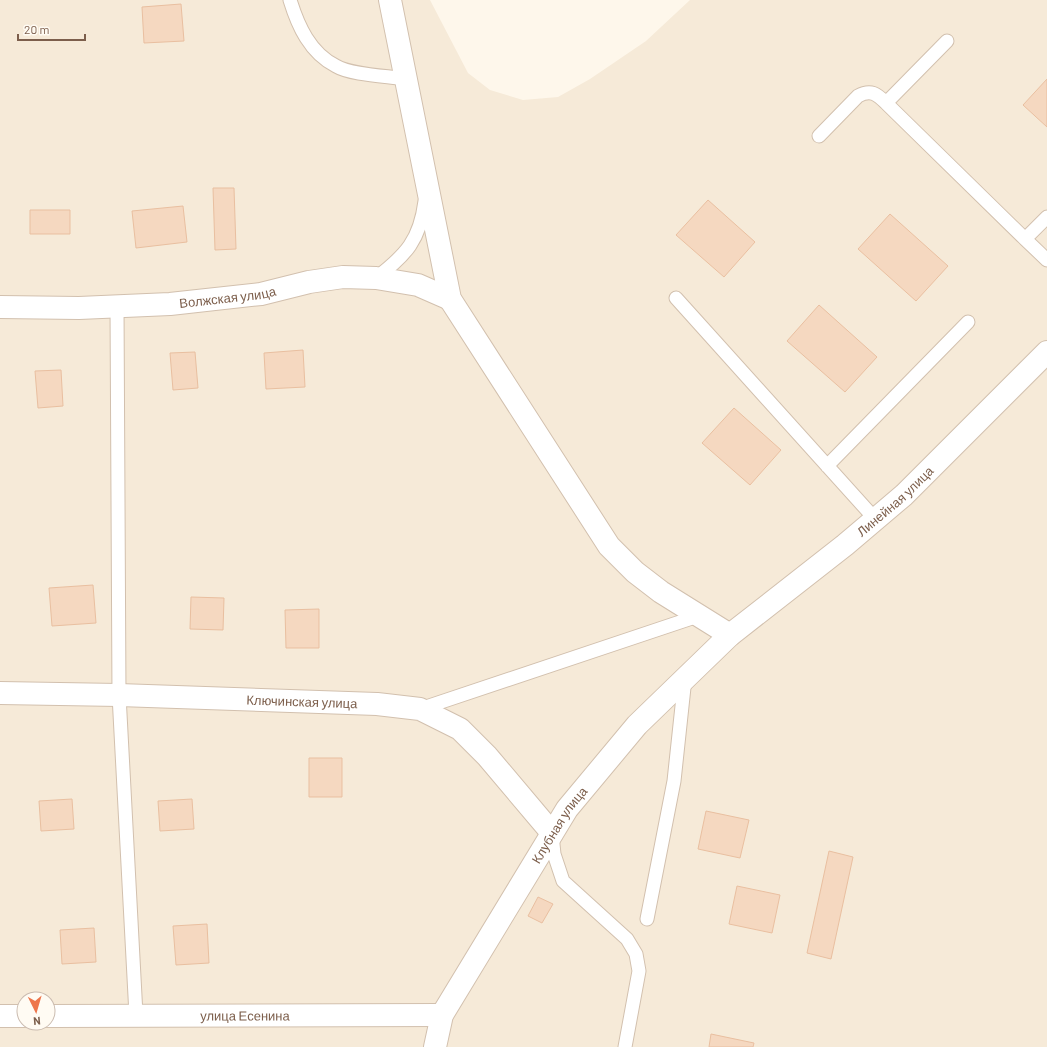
<svg xmlns="http://www.w3.org/2000/svg" width="1047" height="1047" font-family="Barlow,sans-serif">
<style>
.residential{fill:#f6ead8;fill-rule:evenodd}
.building{fill:#f5d8c0;stroke:#e9bfa0}
.lines{fill:none;stroke-linecap:round;stroke-linejoin:round}
.lane-casing{stroke:#d2c0ae;stroke-width:15}
.street-casing{stroke:#d2c0ae;stroke-width:24}
.lane{stroke:#fff;stroke-width:13}
.street{stroke:#fff;stroke-width:22}
.labels{text-anchor:middle;dominant-baseline:central;stroke-width:4;stroke-linejoin:round;paint-order:stroke}
.street-label{font-size:13px;fill:#7c5e4b;stroke:#fffbf3}
</style>
<rect width="100%" height="100%" fill="#fef7eb"/>
<path class="residential" d="M0,0H430L468,73L490,90L523,100L558,97L590,79L646,41L690,0H1047V1047H0ZM24,999H48V1023H24Z"/>
<path class="building" d="M181,4L184,41L144,43L142,7Z
M1047,79V127L1023,105Z
M213,188H234L236,249L215,250Z
M708,200L755,242L724,277L676,235Z
M183,206L187,242L136,248L132,211Z
M30,210H70V234H30Z
M890,214L948,266L916,301L858,249Z
M819,305L877,357L845,392L787,341Z
M303,350L305,387L266,389L264,353Z
M195,352L198,388L173,390L170,353Z
M61,370L63,406L38,408L35,371Z
M734,408L781,450L750,485L702,443Z
M93,585L96,623L52,626L49,588Z
M191,597L224,598L223,630L190,629Z
M319,609V648H286L285,610Z
M309,758H342V797H309Z
M72,799L74,829L41,831L39,801Z
M192,799L194,829L160,831L158,801Z
M706,811L749,820L740,858L698,849Z
M829,851L853,857L831,959L807,953Z
M737,886L780,895L772,933L729,924Z
M538,897L553,904L542,923L528,916Z
M207,924L209,963L176,965L173,926Z
M94,928L96,962L62,964L60,930Z
M711,1034L754,1043L753,1047H709Z"/>
<g class="lines">
<g class="lane-casing">
<path id="lane" d="M290,0C298,26 310,53 336,66C351,75 387,76 406,79
M947,41L886,103L1025,239
M819,136L858,96C871,89 877,94 886,103
M1047,217L1025,239L1047,260
M376,278C406,255 420,240 425,201
M676,298L876,520
M117,306L119,695L136,1015
M827,466L968,322
M420,709L698,616
M552,835L554,854L563,881L627,939L636,954L639,971L625,1047
M647,919L674,781L685,678"/>
</g>
<g class="street-casing">
<g id="street">
<path d="M390,0L450,299L609,546L635,572L661,592L730,635"/>
<path id="s1" d="M0,307L79,308L170,304L261,294L309,282L343,277L376,278L418,285L450,299"/>
<path id="s2" d="M0,693L119,695L377,704L420,709L460,729L487,756L552,833"/>
<path d="M0,1016H24"/>
<path id="s3" d="M48,1016L442,1015"/>
<path id="s4" d="M435,1047L442,1015L567,809L637,725L730,635L845,545L904,495L1047,352"/>
</g>
</g>
<use href="#lane" class="lane"/>
<use href="#street" class="street"/>
</g>
<g class="labels">
<g class="street-label">
<text stroke="none"><textPath href="#s1" startOffset="228">Волжская улица</textPath></text>
<text stroke="none"><textPath href="#s4" startOffset="725">Линейная улица</textPath></text>
<text stroke="none"><textPath href="#s2" startOffset="302">Ключинская улица</textPath></text>
<text stroke="none"><textPath href="#s4" startOffset="256">Клубная улица</textPath></text>
<text stroke="none"><textPath href="#s3" startOffset="197">улица Есенина</textPath></text>
</g>
</g>
<g transform="translate(36 1011) rotate(175)"><circle r="19" fill="#fffbf3" stroke="#cbbcb0"/>
<path d="M0-3L7 15L0 10L-7 15Z" fill="#ee754a"/>
<text y="-6" font-size="11" font-weight="bold" text-anchor="middle" fill="#7c5e4b">N</text>
</g>
<path d="M18 34v6h67v-6" fill="none" stroke="#7c5e4b" stroke-width="2"/>
<text x="24" y="34" font-size="12" fill="#7c5e4b" stroke="#fffbf3" stroke-width="3" paint-order="stroke">20 m</text>
</svg>
